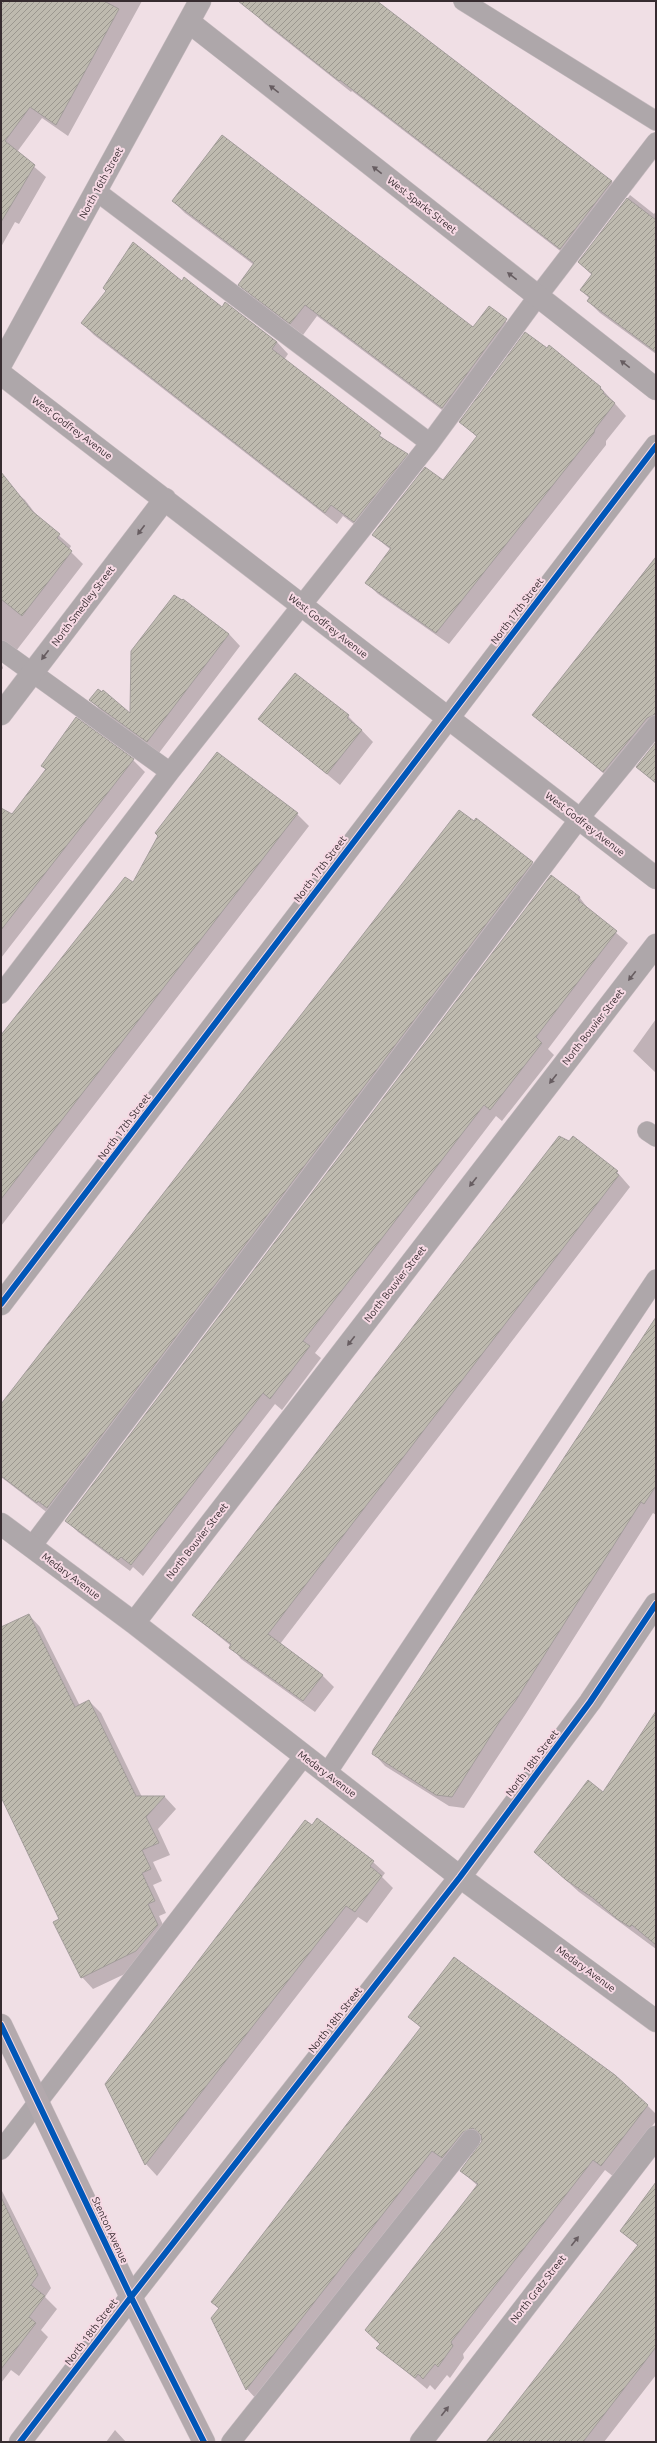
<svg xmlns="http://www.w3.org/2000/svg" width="657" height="2443" font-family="Ubuntu,sans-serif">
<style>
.shadow{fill:#0003}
.building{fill:url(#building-hatch);stroke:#a39d9b}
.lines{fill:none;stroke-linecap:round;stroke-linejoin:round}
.service-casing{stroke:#c9bdc2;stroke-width:20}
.minor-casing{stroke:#c9bdc2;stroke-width:23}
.primary-casing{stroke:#c9bdc2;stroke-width:23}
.service{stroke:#aea7aa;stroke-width:19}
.minor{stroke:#aea7aa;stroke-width:22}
.primary{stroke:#b3a9ad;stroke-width:22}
.cycleway-casing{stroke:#f6d9e4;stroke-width:8}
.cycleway{stroke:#0057b8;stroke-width:6}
.oneway{fill:#675d61}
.labels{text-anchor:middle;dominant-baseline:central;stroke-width:4;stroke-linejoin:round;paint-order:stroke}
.street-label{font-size:10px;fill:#372c30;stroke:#f6d9e4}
</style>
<defs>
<pattern id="building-hatch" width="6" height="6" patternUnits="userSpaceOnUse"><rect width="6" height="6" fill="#bebaaf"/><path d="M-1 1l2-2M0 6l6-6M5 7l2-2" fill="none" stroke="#9b978f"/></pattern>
</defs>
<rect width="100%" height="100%" fill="#f0dfe5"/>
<path class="shadow" d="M15,1H142L68,136L42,118L17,152L46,177L19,224L15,222L1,247V27Z
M261,1H376L612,182L623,193L572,260L352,91L351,92L265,24L253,12Z
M630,195L654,214L656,211V354L600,313L588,301L590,299L581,290L592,275L579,262Z
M173,201L473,328L489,307L518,332L454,419L317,316L303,335L251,296L240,284L254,265L185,213Z
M182,282L222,308L225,304L277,342L288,354L284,360L391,444L407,454L419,466L366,533L343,516L337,524L94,335L82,323Z
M549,346L601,388L626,416L606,441V445L449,644L378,594L366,582L391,550L373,535L443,482L477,437L461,422Z
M1,479L25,500L38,517L71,546L69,550L83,564L16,651L1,662L3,668L1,671Z
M656,556V733L615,783L534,715Z
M184,600L229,634L240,646L159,753L102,712L91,700L131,715Z
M348,716L373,742L340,785L260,719Z
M76,719L133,760L145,772L1,958V820L12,815L46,770L42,766Z
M656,744V784L637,767Z
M297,814L309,826L1,1226V1038L133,884Z
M532,863L544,874L49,1514L1,1477V1406Z
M551,877L580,898L590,911L628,943L548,1049L554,1055L502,1121L496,1116L315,1353L321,1358L282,1410L275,1404L143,1576L133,1567L130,1571L78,1532L66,1520Z
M656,1019V1073L633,1051Z
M559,1137L617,1172L630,1187L280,1644L322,1675L334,1687L315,1712L241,1659L231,1646L193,1615Z
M656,1319V1515L653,1513L527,1712L464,1808L449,1806L385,1766L374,1754L433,1657L539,1500Z
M29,1615L40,1627L80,1706L89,1701L101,1713L142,1797H165L176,1809L158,1829L170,1855L153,1862L162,1881L153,1885L166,1913L159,1916L169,1938L148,1963L93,1989L82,1977L60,1919L1,1796V1628Z
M656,1712V1949L579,1892L535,1852L603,1793Z
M373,1862L385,1873L382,1877L393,1888L367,1923L358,1917L157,2176L146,2164L106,2084Z
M409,2016L647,2105L656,2114V2121L614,2177L605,2170L463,2354L464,2358L450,2378L447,2375L435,2390L430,2385L427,2389L378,2348L478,2186L461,2171L484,2140L474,2143L258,2401L247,2389L212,2318L219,2309L212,2302L421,2028Z
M1,2189L51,2288L45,2297L57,2309L41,2330L48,2337L19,2376L11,2370L1,2383Z
M656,2194V2375L604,2442H488L638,2246L621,2231Z
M115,2430L126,2442H106Z"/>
<path class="building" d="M1,1H104L119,9L56,125L30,107L5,141L35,165L1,222Z
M238,1H377L612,181L560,249L340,80L339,81Z
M222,135L473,327L489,306L507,319L442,408L305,305L290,324L238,285L254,263L172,201Z
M627,198L656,220V352L587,301L590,297L580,290L592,274L578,262Z
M133,242L182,281L184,277L222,307L225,302L277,342L272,349L381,433L379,436L408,454L354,522L331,505L325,513L81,323L106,291L103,288Z
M525,332L547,348L549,345L601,387L600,388L604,392L603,393L615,403L595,429L594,433L436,633L365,583L391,548L372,535L425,467L443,480L477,436L459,422Z
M1,472L32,511L60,534L57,538L72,551L22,616L1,599Z
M656,557V714L647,718L603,772L532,715Z
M174,595L182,600L183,599L229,634L147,742L89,700L98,689L102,692L103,690L130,713L131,651Z
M295,673L349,715L347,718L362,730L327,774L258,719Z
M76,717L134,759L1,930V808L12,814L46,769L41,766Z
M656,742V783L636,767Z
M217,752L298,813L1,1199V1035L125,877L133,882L158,836L155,833Z
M459,810L474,821L476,818L533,862L47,1508L38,1501L37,1503L1,1476V1404Z
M551,875L580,897L578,900L617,931L536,1037L542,1043L490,1110L484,1105L303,1341L310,1346L270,1399L263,1393L131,1565L121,1557L118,1560L65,1521Z
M559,1136L569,1141L573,1136L618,1171L616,1173L619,1175L268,1634L323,1675L303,1701L229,1648L231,1644L192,1615Z
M656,1317V1486L644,1504L641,1502L516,1700L500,1721L452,1797L436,1795L372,1754L373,1750Z
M29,1614L75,1707L89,1700L136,1796H165L146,1817L159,1843L142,1850L151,1869L142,1873L155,1901L148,1904L158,1925L136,1951L81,1978L53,1922L59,1919L1,1797V1627Z
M656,1711V1945L632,1925L630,1927L617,1919L593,1898L566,1880L534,1852L588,1780L603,1792Z
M317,1818L374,1861L370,1866L382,1876L355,1912L346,1906L145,2165L105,2084L305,1820L312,1825Z
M454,1957L615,2075L648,2105L601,2166L593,2160L451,2342L453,2346L438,2367L435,2364L423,2379L418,2374L415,2378L376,2348L380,2344L365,2330L478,2184L460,2171L482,2141L481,2135L473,2128L463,2132L442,2158L432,2151L246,2390L211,2318L219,2308L211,2302L421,2027L408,2017Z
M656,2182V2347L583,2442H486L638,2245L620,2231Z
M1,2197L38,2275L31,2285L45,2296L29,2317L36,2323L1,2369Z"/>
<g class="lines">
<g class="service-casing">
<path id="service" d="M463,1L656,121
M96,191L430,443
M1,650L170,772
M1,994L170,772L430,443L538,296L656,142
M647,1131L656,1137
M32,1546L579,819L656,725
M327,1773L656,1279
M1,2150L304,1756
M231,2442L471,2139"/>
</g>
<g class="minor-casing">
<path id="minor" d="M189,22L656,389
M1,364L200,1
M1,374L656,878
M1,714L165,499
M1,1304L656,446
M1,1524L134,1623L460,1877L656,2021
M134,1623L656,945
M20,2442L131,2297L460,1877L590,1702L656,1604
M421,2442L656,2137"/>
</g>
<g class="primary-casing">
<path id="primary" d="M1,2025L131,2297L204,2442"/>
</g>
<use href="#service" class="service"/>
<use href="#minor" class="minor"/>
<use href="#primary" class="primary"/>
<g class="cycleway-casing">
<path id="cycleway" d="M1,1304L656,446
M1,2025L131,2297L204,2442
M20,2442L131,2297L460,1877L590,1702L656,1604"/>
</g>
<use href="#cycleway" class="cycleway"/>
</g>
<defs><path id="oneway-solid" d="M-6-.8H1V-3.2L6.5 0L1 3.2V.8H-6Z"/></defs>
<g class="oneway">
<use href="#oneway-solid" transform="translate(274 89) rotate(-142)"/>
<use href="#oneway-solid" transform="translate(377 170) rotate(-142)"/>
<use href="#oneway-solid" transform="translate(512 276) rotate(-142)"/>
<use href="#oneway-solid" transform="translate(625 364) rotate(-142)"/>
<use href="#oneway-solid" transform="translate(141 530) rotate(127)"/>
<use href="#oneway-solid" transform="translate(45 655) rotate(127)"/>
<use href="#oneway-solid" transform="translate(632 976) rotate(128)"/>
<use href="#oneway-solid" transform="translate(553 1079) rotate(128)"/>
<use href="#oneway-solid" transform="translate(473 1182) rotate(128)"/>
<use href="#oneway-solid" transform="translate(351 1341) rotate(128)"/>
<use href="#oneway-solid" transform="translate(575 2241) rotate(-52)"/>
<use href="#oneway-solid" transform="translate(445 2411) rotate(-52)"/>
</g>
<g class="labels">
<g class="street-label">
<text transform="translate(101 183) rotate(-61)">North 16th Street</text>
<text transform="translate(422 205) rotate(38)">West Sparks Street</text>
<text transform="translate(72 428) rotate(37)">West Godfrey Avenue</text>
<text transform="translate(83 606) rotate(-53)">North Smedley Street</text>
<text transform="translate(517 611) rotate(-53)">North 17th Street</text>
<text transform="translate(328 626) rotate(38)">West Godfrey Avenue</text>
<text transform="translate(585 824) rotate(38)">West Godfrey Avenue</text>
<text transform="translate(320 869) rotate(-53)">North 17th Street</text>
<text transform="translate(593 1027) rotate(-52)">North Bouvier Street</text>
<text transform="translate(124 1127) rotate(-53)">North 17th Street</text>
<text transform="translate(395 1284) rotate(-52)">North Bouvier Street</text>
<text transform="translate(197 1541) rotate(-52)">North Bouvier Street</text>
<text transform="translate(71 1576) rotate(37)">Medary Avenue</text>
<text transform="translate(532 1763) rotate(-53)">North 18th Street</text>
<text transform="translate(327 1774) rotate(37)">Medary Avenue</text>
<text transform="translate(586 1969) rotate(36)">Medary Avenue</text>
<text transform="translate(335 2020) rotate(-52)">North 18th Street</text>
<text transform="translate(110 2230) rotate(65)">Stenton Avenue</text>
<text transform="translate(538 2289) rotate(-52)">North Gratz Street</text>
<text transform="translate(91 2332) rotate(-53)">North 18th Street</text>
</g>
</g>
<rect width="657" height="2443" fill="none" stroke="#372c30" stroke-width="4"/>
</svg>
